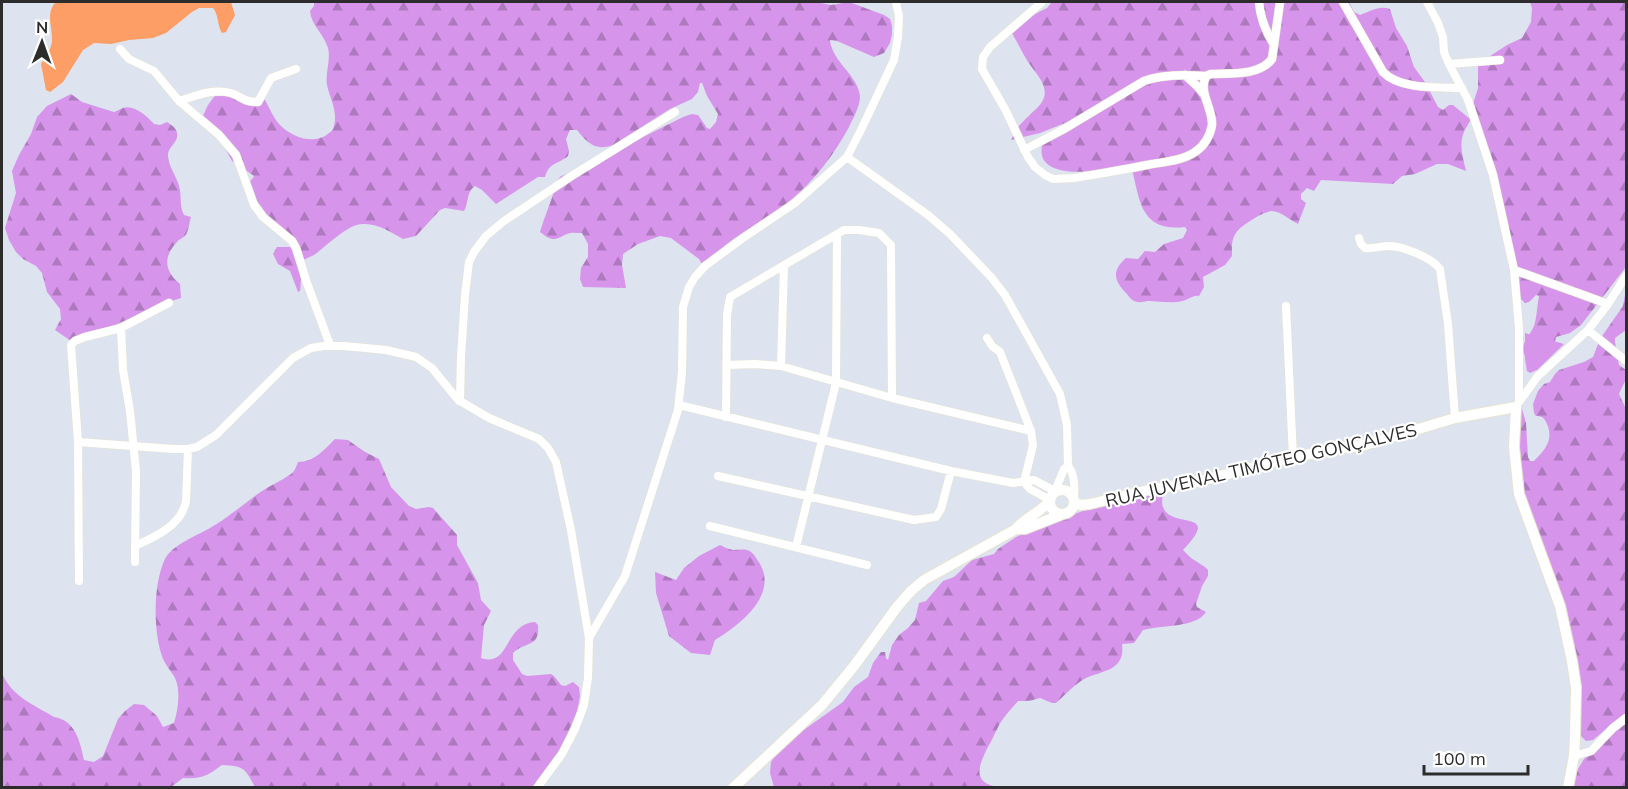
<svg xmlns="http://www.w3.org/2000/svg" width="1628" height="789" font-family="Mulish,sans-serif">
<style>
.forest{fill:url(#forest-firs)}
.park{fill:#d794eb}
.water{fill:#fc9e65}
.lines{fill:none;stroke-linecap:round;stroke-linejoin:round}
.minor-casing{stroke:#e6e4d2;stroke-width:9}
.tertiary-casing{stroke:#e6e4d2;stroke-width:12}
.minor{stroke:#fff;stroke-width:8}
.tertiary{stroke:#fff;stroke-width:10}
.labels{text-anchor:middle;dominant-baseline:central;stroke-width:4.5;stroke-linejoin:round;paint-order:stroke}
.street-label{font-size:18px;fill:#2c2c2c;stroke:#fff}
</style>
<defs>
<pattern id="forest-firs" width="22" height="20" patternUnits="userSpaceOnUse" patternTransform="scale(1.5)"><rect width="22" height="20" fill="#d794eb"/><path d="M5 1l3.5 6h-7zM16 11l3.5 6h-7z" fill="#af79bf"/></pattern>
</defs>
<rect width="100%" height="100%" fill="#dde3ef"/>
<path class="forest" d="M314,2H816L831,5L849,2L884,15L890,19L892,26V34L890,43L884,53L874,57L837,41L830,40C832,62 858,75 860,96C860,107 853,118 849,127C835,153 815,180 792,199C774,214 754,225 735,238C723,246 713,257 703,266L699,259L671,238L660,236L638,244L623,254L622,265L626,288L583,287L580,279L581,268L588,257V244L582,233C577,233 571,232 567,234C554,240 553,242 540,232C544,217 551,203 555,188L553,186L561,176L571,173L683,117L692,114L698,115L707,128L710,129L716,122L718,114L707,96L702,83H700L698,92L692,99L670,109L613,145C596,151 588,144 577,130H570L566,139L569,151L568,156C559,164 549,162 545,177H538L496,204L482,190L475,186C466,192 469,203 464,211L445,208L440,210L416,236L403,239C391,232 377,223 363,224C347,224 327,246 314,255C310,257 305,259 301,261C299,271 302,281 300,291L298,292L290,271L278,264L273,254L277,247H292L277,229L246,185L253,178L254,176L232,161L221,141L202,118L208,105L219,90L227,91L246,105C253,104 258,98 265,100C269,107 273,117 279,124C291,137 314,146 329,133C332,131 333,130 334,126C338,111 330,99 327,85C325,73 331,60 328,48C324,34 311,25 310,11L314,6Z
M1052,2H1349L1354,12L1360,15C1370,11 1380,5 1390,9L1396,28L1407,46L1414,67L1425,82L1438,107L1443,110L1449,105H1453L1470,119L1471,110L1478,88V64L1507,45L1522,38L1531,22L1532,8L1530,2H1626V267L1581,325L1570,333L1556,337L1554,347L1530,362C1515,347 1528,340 1534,326C1537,317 1537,306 1539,296L1536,295L1529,302L1525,303L1519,297L1512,250L1495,166L1481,132L1471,120C1457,139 1461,149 1466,171L1448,164H1437L1415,174L1402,176L1393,184L1321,180L1314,191L1307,188L1301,194V199L1306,203L1298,224C1290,220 1280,211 1272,211C1264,211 1240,226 1236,233C1231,240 1232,248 1232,256L1225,265L1203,277L1204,287L1199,296C1192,295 1189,300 1182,301C1170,304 1160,301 1148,301C1145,301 1142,303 1138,302C1133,302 1130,298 1127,294C1114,281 1111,271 1126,258L1138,259L1145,251L1155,252L1164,244L1183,238L1187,230L1185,227C1141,232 1140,202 1132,169L1124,168C1105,170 1035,183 1042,146L1049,138L1064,126L1065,123L1040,133L1011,140C1016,126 1027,118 1038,107C1054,91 1038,76 1028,62C1022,52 1017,42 1012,33L1031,16L1047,8Z
M71,94L82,102L114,112C118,111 120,109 123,108C134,104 148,117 154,124L160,125L167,122C171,125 176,127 177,133C179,142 169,146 168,154C167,164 177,177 179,186C182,196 179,206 184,215L191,217C189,223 189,231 185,236C183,238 179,239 177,242C163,257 164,271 180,284L181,298L159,305L113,326L71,341L55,330L61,319L60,309L47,292L42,273L36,266L23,259L16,252L9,240L5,228L16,193L12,171L19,155L31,134L37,117L47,106Z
M1626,289V330L1615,338V342L1619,365L1626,370V379L1619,394L1626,409V787H1573L1578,769L1584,759L1617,724L1620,718H1619L1593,740L1586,741L1581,736L1578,721L1577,673L1523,510L1515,412L1518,406L1521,405L1526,423L1528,457L1530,461H1534C1545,450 1554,440 1547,424C1544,418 1543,416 1536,416L1534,413L1533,404L1538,391L1544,384L1550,382L1555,374L1559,370L1584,362L1593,357L1600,339L1623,306Z
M335,439L348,440L365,452L379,459L391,487L409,506L416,509L429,507L433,508L457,535V545L478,583L481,600L491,611L484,625L481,658C510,668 504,624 535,622L538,625C540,648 526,641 513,653V660L522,674L527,676L551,674L554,676L561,685L565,686L573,682L579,687L580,696L577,712L555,761L533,787H255C245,768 244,766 222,765C207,776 202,779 183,778L171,787L2,788V673C11,696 34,705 54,717C75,720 80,741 84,760L94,762L103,756L118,719L125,711L134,704L144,705L157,716L163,727L174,723C178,710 181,691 175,678C172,672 166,666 163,659C153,633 153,587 164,561C171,544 200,535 215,525C231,515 245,503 259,493C269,486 281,481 291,474C295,471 296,467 298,462C314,462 324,450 335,439Z
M1163,492C1163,497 1161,503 1163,507C1171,530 1223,508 1183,550L1191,558L1205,567L1208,570V576L1202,586L1196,604L1197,607L1206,612C1196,628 1161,625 1143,630L1134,643L1122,644C1126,674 1097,670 1081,681C1072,687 1064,696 1056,703H1052L1040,698L1029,701H1018C1013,707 1007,713 1003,719C997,727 994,737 989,745C979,764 970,784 1000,787H774L770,773L771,762L776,752L791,738L805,729L843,702L854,687L868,677L873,663L881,652H885L886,658L888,660L892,645L899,635L908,628L915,620L919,603L926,601L943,581L954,577L972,560L994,554L998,549L1016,537L1053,521L1116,500Z
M720,545C724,547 728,549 733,550C739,550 746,548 751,552C755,555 757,560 760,564C778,596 739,625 715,640L710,655L691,653L669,636L656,593L655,572L676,580L684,568L699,556Z"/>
<path class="park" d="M1525,333L1564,344L1537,370L1530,373L1527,371L1525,359Z"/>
<path class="water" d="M56,2H231L235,15L226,32L222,33C217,25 219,15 213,8H199L192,12L166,33L153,38L129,40L111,44L94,43L83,50L63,82L50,92L46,90L41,64C46,56 51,50 52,41C53,27 45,13 56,2Z"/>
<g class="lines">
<g class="minor-casing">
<path id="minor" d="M1042,2L990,47L983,57L982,69L1005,109L1028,157L1035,167L1045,175L1053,179L1074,178C1098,174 1122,170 1147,165C1162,162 1182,161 1195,152C1204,146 1210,136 1212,125C1213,108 1198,93 1206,76L1211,74C1231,73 1259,76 1272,59L1280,2
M1259,2C1260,17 1266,32 1274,45
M1343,2L1383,72C1400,90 1439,87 1462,88
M1427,2L1438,23L1443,37L1444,52L1449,64L1468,100L1493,175L1514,270L1519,328V402
M120,49L129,59L154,71L179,101L219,135L236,155L254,205L263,217L292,241L296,248L307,283L330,345
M1449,64L1500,60
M1185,75L1197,86L1204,94
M179,101C196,96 213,88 231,93C243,97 243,102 258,102L271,78L296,69
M1024,150L1064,129L1144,81C1165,74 1184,75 1206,76
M847,157L928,215L950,234L991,277L1005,295L1060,394L1067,425L1068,466C1074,472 1075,487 1074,496
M1359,238L1361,244L1365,248C1373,249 1381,246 1389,246C1403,246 1432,258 1440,269L1448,324L1455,418
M1514,270L1608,304
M1286,306L1293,457
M121,328L123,370L130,411L136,471L135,562
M1588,330L1626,361
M987,338L992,346L1000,352L1031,431L1033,445L1024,482
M727,365L755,364L781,366L892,398L1031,431
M781,366L784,266
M1519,402L1538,376L1588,330L1608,304L1626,276
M679,405L951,471L1013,483L1034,480L1055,491L1064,469L1068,466
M726,417L727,315L730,297L844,230H859L879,233L891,245L892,398
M78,442L174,449H188L197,447L216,435L293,358L311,348L324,346H344L386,350L416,357L432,368L459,401
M718,476L914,520L936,517L941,509L951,471
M1024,482L1030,489L1050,500
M710,526L867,565
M135,546C155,537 182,525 186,501L188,449
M796,547L836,383L837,234
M79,581L78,442L71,345L75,341L85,337L121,328L169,303
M589,638L571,530L556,462L548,448L539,439L489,418L460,401L461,357L465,295L469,262L474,252L486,236L504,221L573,175L675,112
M1574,756L1591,751L1613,728L1626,718
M537,788L562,754L575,729L584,705L588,678L589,638L625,576L678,410L682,372L683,307L689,287L695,277L705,266L743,238L795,203L847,157L861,130L894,60L898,37L899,16L896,2"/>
</g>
<g class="tertiary-casing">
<path id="tertiary" d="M1050 502a12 12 0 1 1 24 0a12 12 0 1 1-24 0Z
M1075,503L1081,505L1090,504L1148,490L1201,481L1293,457L1368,444L1455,418L1516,407L1514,447L1519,494L1560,606L1572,661L1576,687L1575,737L1574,756L1568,788
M1016,529H1025L1063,514
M733,788L822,705L854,666L897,607L911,591L924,580L1016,529C1025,517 1041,513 1050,500"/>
</g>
<use href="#minor" class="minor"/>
<use href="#tertiary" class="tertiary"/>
</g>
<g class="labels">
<g class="street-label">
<text transform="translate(1261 465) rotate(-13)">RUA JUVENAL TIMÓTEO GONÇALVES</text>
</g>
</g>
<rect width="1628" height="789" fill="none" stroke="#2c2c2c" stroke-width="6"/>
<g transform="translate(42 42) rotate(1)" stroke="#ffffff" stroke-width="4.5" paint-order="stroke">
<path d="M0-4.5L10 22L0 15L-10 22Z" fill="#2c2c2c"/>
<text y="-9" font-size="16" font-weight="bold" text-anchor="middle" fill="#2c2c2c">N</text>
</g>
<path d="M1424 765v9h104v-9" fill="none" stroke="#2c2c2c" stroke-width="3"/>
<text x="1433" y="765" font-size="18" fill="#2c2c2c" stroke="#ffffff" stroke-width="4.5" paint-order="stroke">100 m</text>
</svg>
